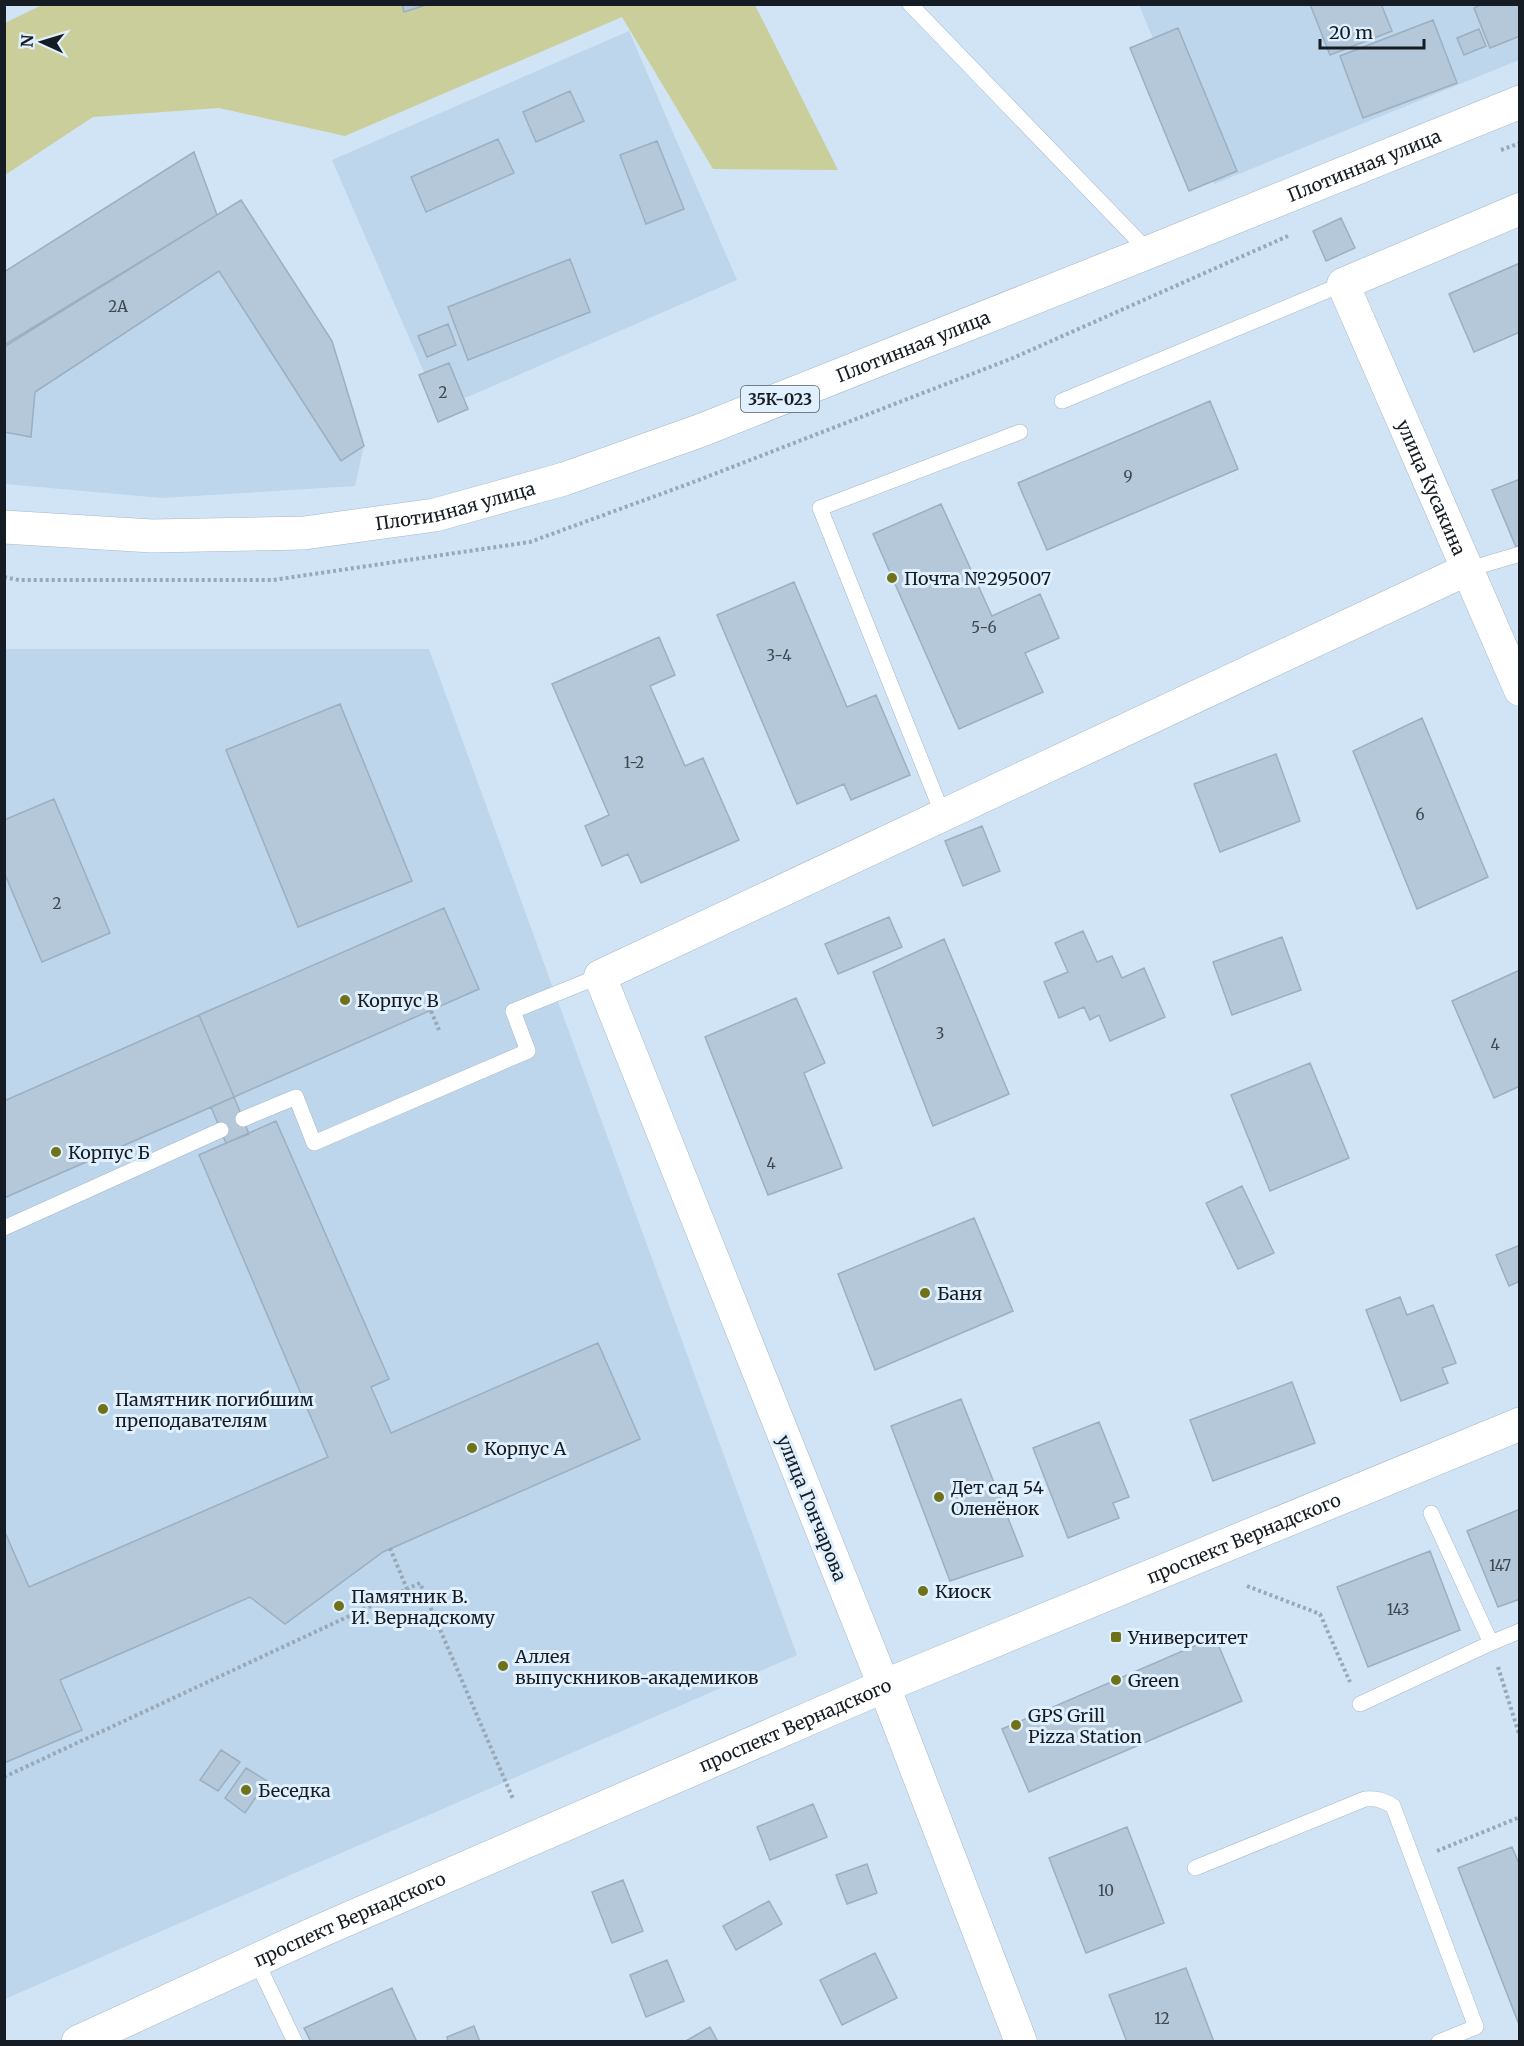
<svg xmlns="http://www.w3.org/2000/svg" width="1524" height="2046" font-family="Merriweather,serif">
<style>
.built{fill:#bdd6ec}
.green{fill:#cace9a}
.building{fill:#b4c8d9;stroke:#9cafc0;stroke-width:1.5}
.lines{fill:none;stroke-linecap:round;stroke-linejoin:round}
.service-casing{stroke:#a4b7c8;stroke-width:16}
.minor-casing{stroke:#a4b7c8;stroke-width:33}
.primary-casing{stroke:#a4b7c8;stroke-width:34}
.path{stroke:#98a8b6;stroke-width:4;stroke-dasharray:3 3;stroke-linecap:butt}
.service{stroke:#fff;stroke-width:15}
.minor{stroke:#fff;stroke-width:32}
.primary{stroke:#fff;stroke-width:33}
.poi-dot{fill:#6f7218;stroke:#e0f0fe;stroke-width:2}
.labels{text-anchor:middle;dominant-baseline:central;stroke-width:6;stroke-linejoin:round;paint-order:stroke}
.number-label{font-size:15px;fill:#3d4750}
.shield{fill:#e0f0fe;stroke:#525c65;stroke-width:1.5}
.shield-label{font-size:16px;font-weight:bold;fill:#151c23}
.street-label{font-size:18px;fill:#151c23;stroke:#e0f0fe}
.poi-label{font-size:18px;fill:#151c23;stroke:#e0f0fe;text-anchor:start}
</style>
<rect width="100%" height="100%" fill="#d0e4f5"/>
<path class="built" d="M1139,5H1519V60L1214,184Z
M629,31L737,280L440,409L332,160Z
M241,200L332,341L364,446L355,486L162,498L5,484V347Z
M5,649H429L797,1655L5,1999Z"/>
<path class="green" d="M44,4L755,5L838,170L713,169L622,17L345,136L219,108L93,117L5,175V23Z"/>
<path class="building" d="M402,4H429L404,12Z
M1310,4H1381L1392,31L1330,55Z
M1482,4H1520V36L1490,48L1474,8Z
M1433,20L1457,83L1363,118L1340,56Z
M1178,28L1237,171L1189,191L1130,48Z
M1479,29L1486,46L1464,55L1457,38Z
M570,91L584,121L536,142L523,112Z
M498,139L514,173L426,212L411,177Z
M657,141L684,209L646,224L620,155Z
M194,152L217,215L4,345V272Z
M241,200L332,341L364,446L341,461L219,271L35,392L31,437L4,432V347Z
M1341,218L1355,248L1326,261L1313,231Z
M570,259L590,312L468,360L448,307Z
M1520,263V332L1474,352L1449,294Z
M448,324L456,345L427,357L418,336Z
M449,363L468,409L438,422L419,375Z
M1210,401L1238,469L1047,550L1018,483Z
M1520,479V546L1516,547L1492,490Z
M941,504L992,616L1040,594L1059,638L1025,653L1043,692L959,729L873,534Z
M794,582L847,707L876,695L910,775L851,800L844,784L797,804L717,615Z
M659,637L675,675L650,686L685,766L703,758L739,840L641,883L628,854L602,866L585,826L609,815L552,684Z
M340,704L412,881L298,927L226,750Z
M1422,718L1488,877L1417,909L1353,751Z
M1276,754L1300,821L1220,852L1194,784Z
M54,799L110,933L42,962L4,872V820Z
M982,826L1000,871L963,886L945,841Z
M444,908L479,989L234,1097L199,1015Z
M889,917L902,947L838,974L825,944Z
M1083,931L1097,962L1112,956L1122,978L1144,968L1165,1017L1110,1041L1099,1015L1090,1020L1084,1007L1059,1018L1044,982L1068,972L1055,943Z
M1282,937L1301,990L1232,1015L1213,962Z
M944,939L1009,1094L933,1126L873,972Z
M1520,970V1086L1494,1098L1452,1001Z
M796,998L825,1063L804,1073L842,1168L768,1195L705,1037Z
M199,1015L234,1097L4,1198V1101Z
M1310,1063L1349,1158L1270,1191L1231,1095Z
M234,1097L249,1134L226,1143L211,1107Z
M276,1121L389,1379L371,1387L391,1433L598,1343L640,1439L383,1552L285,1624L250,1597L60,1680L82,1730L4,1763V1530L29,1587L328,1457L199,1155Z
M1242,1186L1274,1253L1238,1269L1206,1203Z
M974,1218L1013,1311L875,1370L838,1274Z
M1520,1245V1281L1509,1286L1496,1255Z
M1400,1297L1407,1315L1433,1305L1456,1363L1442,1368L1448,1383L1401,1401L1366,1310Z
M1292,1382L1315,1443L1213,1481L1190,1420Z
M961,1399L1023,1556L950,1581L891,1426Z
M1099,1422L1129,1497L1113,1503L1119,1518L1068,1538L1033,1448Z
M1520,1509V1599L1498,1607L1467,1531Z
M1430,1551L1460,1630L1368,1667L1337,1587Z
M1215,1637L1242,1701L1029,1792L1002,1729Z
M221,1750L240,1762L218,1791L200,1780Z
M246,1768L267,1781L245,1813L225,1798Z
M813,1804L827,1837L770,1860L757,1827Z
M1127,1827L1164,1923L1086,1953L1049,1858Z
M1512,1847L1520,1866V2027L1458,1868Z
M867,1864L877,1893L847,1904L836,1875Z
M623,1880L643,1931L612,1943L592,1892Z
M769,1901L782,1924L736,1950L723,1926Z
M875,1953L897,1998L842,2025L820,1980Z
M667,1960L684,2001L646,2017L630,1975Z
M1186,1968L1214,2042H1127L1109,1995Z
M392,1988L417,2042H311L304,2028Z
M474,2026L480,2042H448L447,2037Z
M710,2027L718,2042H684Z"/>
<g class="lines">
<g class="service-casing">
<path id="service" d="M910,4L1149,252
M1062,401L1343,284
M1466,570L1520,554
M943,815L820,508L1020,432
M243,1119L296,1097L314,1143L528,1051L513,1011L600,976
M4,1228L221,1130
M1431,1513L1491,1643L1520,1631
M1360,1704L1491,1643
M1195,1868L1365,1799C1376,1798 1383,1800 1393,1806L1476,2027L1439,2042
M256,1960L295,2042"/>
</g>
<g class="minor-casing">
<g id="minor">
<path id="s1" d="M1520,209L1343,284L1520,690"/>
<path d="M1021,2042L884,1686L600,976L1466,570"/>
</g>
</g>
<g class="primary-casing">
<g id="primary">
<path id="s2" d="M4,527L152,536L304,533L435,515L564,479L702,430L1149,252L1520,102"/>
<path id="s3" d="M78,2042L320,1931L884,1686L1520,1424"/>
</g>
</g>
<path class="path" d="M1501,150L1520,143
M4,577L19,580H273L530,542L691,483L1013,358L1288,236
M431,1011L439,1030
M390,1548L407,1589
M1247,1586L1320,1614L1350,1682
M1498,1667L1520,1737
M4,1777L420,1583L513,1799
M1437,1851L1520,1817"/>
<use href="#service" class="service"/>
<use href="#minor" class="minor"/>
<use href="#primary" class="primary"/>
</g>
<g class="poi-dot">
<circle cx="892" cy="578" r="6"/>
<circle cx="345" cy="1000" r="6"/>
<circle cx="56" cy="1152" r="6"/>
<circle cx="925" cy="1293" r="6"/>
<circle cx="103" cy="1409" r="6"/>
<circle cx="472" cy="1448" r="6"/>
<circle cx="939" cy="1497" r="6"/>
<circle cx="923" cy="1591" r="6"/>
<circle cx="339" cy="1606" r="6"/>
<rect x="1110" y="1631" width="12" height="12" rx="3"/>
<circle cx="503" cy="1666" r="6"/>
<circle cx="1116" cy="1680" r="6"/>
<circle cx="1016" cy="1725" r="6"/>
<circle cx="246" cy="1790" r="6"/>
</g>
<g class="labels">
<g class="number-label">
<text x="118" y="306">2А</text>
<text x="443" y="392">2</text>
<text x="1128" y="476">9</text>
<text x="984" y="627">5-6</text>
<text x="779" y="655">3-4</text>
<text x="634" y="762">1-2</text>
<text x="1420" y="814">6</text>
<text x="57" y="903">2</text>
<text x="940" y="1033">3</text>
<text x="1495" y="1044">4</text>
<text x="771" y="1163">4</text>
<text x="1500" y="1565">147</text>
<text x="1398" y="1609">143</text>
<text x="1106" y="1890">10</text>
<text x="1162" y="2018">12</text>
</g>
<rect class="shield" x="741" y="386" width="78" height="26" rx="4.5"/>
<g class="shield-label">
<text x="780" y="399">35К-023</text>
</g>
<g class="street-label">
<text stroke="none"><textPath href="#s2" startOffset="1426">Плотинная улица</textPath></text>
<text stroke="none"><textPath href="#s2" startOffset="940">Плотинная улица</textPath></text>
<text stroke="none"><textPath href="#s1" startOffset="414">улица Кусакина</textPath></text>
<text stroke="none"><textPath href="#s2" startOffset="454">Плотинная улица</textPath></text>
<text transform="translate(812 1508) rotate(68)">улица Гончарова</text>
<text stroke="none"><textPath href="#s3" startOffset="1270">проспект Вернадского</textPath></text>
<text stroke="none"><textPath href="#s3" startOffset="784">проспект Вернадского</textPath></text>
<text stroke="none"><textPath href="#s3" startOffset="298">проспект Вернадского</textPath></text>
</g>
<g class="poi-label">
<text x="904" y="578">Почта №295007</text>
<text x="357" y="1000">Корпус В</text>
<text x="68" y="1152">Корпус Б</text>
<text x="937" y="1293">Баня</text>
<text x="115" y="1399">Памятник погибшим<tspan x="115" dy="21">преподавателям</tspan></text>
<text x="484" y="1448">Корпус А</text>
<text x="951" y="1487">Дет сад 54<tspan x="951" dy="21">Оленёнок</tspan></text>
<text x="935" y="1591">Киоск</text>
<text x="351" y="1596">Памятник В.<tspan x="351" dy="21">И. Вернадскому</tspan></text>
<text x="1128" y="1637">Университет</text>
<text x="515" y="1656">Аллея<tspan x="515" dy="21">выпускников-академиков</tspan></text>
<text x="1128" y="1680">Green</text>
<text x="1028" y="1715">GPS Grill<tspan x="1028" dy="21">Pizza Station</tspan></text>
<text x="258" y="1790">Беседка</text>
</g>
</g>
<rect width="1524" height="2046" fill="none" stroke="#151c23" stroke-width="12"/>
<g transform="translate(42 42) rotate(274)" stroke="#e0f0fe" stroke-width="4.5" paint-order="stroke">
<path d="M0-4.5L10 22L0 15L-10 22Z" fill="#151c23"/>
<text y="-9" font-size="16" font-weight="bold" text-anchor="middle" fill="#151c23">N</text>
</g>
<path d="M1320 39v9h104v-9" fill="none" stroke="#151c23" stroke-width="3"/>
<text x="1329" y="39" font-size="18" fill="#151c23" stroke="#e0f0fe" stroke-width="4.5" paint-order="stroke">20 m</text>
</svg>
